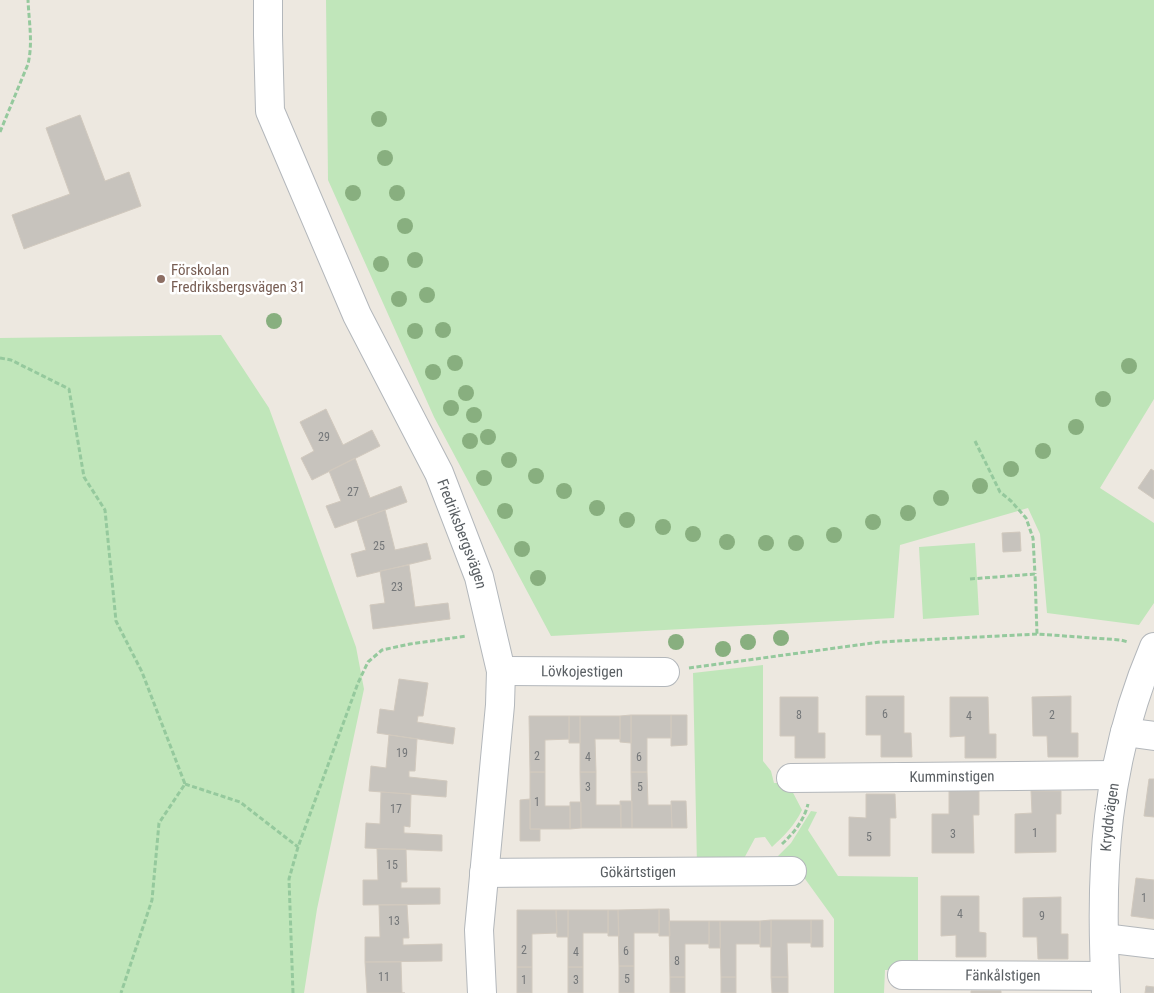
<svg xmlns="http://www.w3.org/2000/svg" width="1154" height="993" font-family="'Roboto Condensed',sans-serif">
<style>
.green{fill:#c0e6ba}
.building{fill:#c7c3bd;stroke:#d1c9be}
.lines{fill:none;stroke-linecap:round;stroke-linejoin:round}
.minor-casing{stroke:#b3b7bb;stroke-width:30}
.path{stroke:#95c99d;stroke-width:3;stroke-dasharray:5 2.5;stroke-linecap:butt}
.minor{stroke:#fff;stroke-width:28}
.tree{fill:#88af7f}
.education-dot{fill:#8d6e63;stroke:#fff;stroke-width:2}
.labels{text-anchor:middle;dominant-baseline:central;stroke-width:5;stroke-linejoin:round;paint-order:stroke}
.number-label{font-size:12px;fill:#747779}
.education-label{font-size:15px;fill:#785e54;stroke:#fff;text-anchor:start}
.street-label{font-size:15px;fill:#595e62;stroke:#fff}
</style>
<rect width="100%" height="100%" fill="#ede8e0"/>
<path class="green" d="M326,0H1154V399L1100,488L1154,523V603L1139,625L1047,613L1040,534L1028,508L900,545L894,618L551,636L434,417L328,180Z
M221,335L269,408L356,647L364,689L317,909L304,993H0V338Z
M975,543L979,615L923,619L919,547Z
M763,665V761L771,771L774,783H785L789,785L802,810C795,825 784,836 772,847L765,837L755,838L741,864L697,866L693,673Z
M811,811L817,812L808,830L838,876L918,877V970H885L884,993H834V919L795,865H784L778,856L791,843Z"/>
<path class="building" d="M80,115L105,181L129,172L141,206L24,249L12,215L70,194L46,128Z
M326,409L343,445L372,430L380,446L312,480L301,458L314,451L300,422Z
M355,458L370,498L401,486L407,502L335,528L326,506L341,501L329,471Z
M1151,469L1154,471V499L1138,488Z
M385,510L395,550L427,543L431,559L357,577L351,554L366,550L357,520Z
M1020,532L1021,551L1003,552L1002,533Z
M409,565L415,607L448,603L450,619L373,629L370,605L385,603L380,571Z
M399,679L428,683L423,716H418L417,722L455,728L453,744L377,733L380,709L394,711Z
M866,696H904V733H911L912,757H881V735H866Z
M1071,696V733H1078V757H1048L1047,736H1033L1032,697Z
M780,697H818V733H825V758H795V736H780Z
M950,697H988L989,734H996V758H965V736L950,737Z
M631,715H671V738H647V772H631Z
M631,715V743L620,742V716Z
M671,715H687V745L671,746Z
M529,716H569V739L545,740V772H530Z
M569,716H580V743H569Z
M580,716H620V739H595L596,772H580Z
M389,735L417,739L415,771H409V777L447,781L446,797L369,791L371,766L386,768Z
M530,772H545V806H570V829H530Z
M580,772H596V805H621V828H581Z
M631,772H647L648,805H671L672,828H632Z
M1149,779H1154V817L1144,816Z
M949,791H979V815H973L974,853H932V814H949Z
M1031,791H1061V814H1056V852L1015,853V814L1032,813Z
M381,792L411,794L410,827L404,826V833L442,835V851L365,848L366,823L380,824Z
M866,794H895L896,818H890V856H849V817L866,818Z
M530,799V829H540V841H520V800Z
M620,801H632V828H621Z
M671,801H686L687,828H672Z
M570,802H581V828L570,829Z
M377,849H406L407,882H401V888H440V904L363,905V880H378Z
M1136,878L1154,880V919L1131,916Z
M941,896H979V932L986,933V957H956V935L941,936Z
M1061,897V934H1068V959H1038L1037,937H1023V898Z
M379,905H407L409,938H403V945L442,944V961L365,962V937H380Z
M659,909V933H634V966H619L618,910Z
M659,909H669L670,936H659Z
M517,910H556L557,933L532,934V967H517Z
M556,910H568V937H557Z
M568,910H608V933H583V967H568Z
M608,910H618L619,936H608Z
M771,920V947H760V921Z
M771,920H811V943H787L788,977H771Z
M811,920H823V947H811Z
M669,921H709V944H685V977H670Z
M709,921H720V948H709Z
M720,921H760V944H736V977H721Z
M365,962H401L402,993H405H367Z
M619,966H634V993H619Z
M517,967H532V993H517Z
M568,967H583V993H568Z
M670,977H685V993H670Z
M721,977H736V993H721Z
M771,977H788V993H772Z
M1146,986L1154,987V993H1145Z
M971,991H1001V993H971Z"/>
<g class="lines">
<g class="minor-casing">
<g id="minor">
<path id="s1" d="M268,0V35L270,111L357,315L439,473L479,577L501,671L500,705L479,930L482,993"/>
<path id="s2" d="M501,671L665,672"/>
<path d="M1125,732L1154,736"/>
<path id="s3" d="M791,778L1114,775"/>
<path id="s4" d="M484,873L792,871"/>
<path d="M1104,938L1154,944"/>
<path id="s5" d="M902,975L1105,976"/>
<path id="s6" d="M1106,993C1099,870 1105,762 1154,647"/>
</g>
</g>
<path class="path" d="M0,132L28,64C33,43 29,22 28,0
M0,358L11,360L69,389L84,477L105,510L116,621L142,672L185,784L159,823L152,900L121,993
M975,441L1000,492L1011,501L1026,518L1033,538L1035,574
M970,579L1035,574L1037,634
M689,668L880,642L1037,634L1121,640L1128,642
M185,784L240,802L298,847
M782,844C794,833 804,820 808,804
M293,993L289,879L298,847L358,683L368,662L382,650L410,644L467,636"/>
<use href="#minor" class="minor"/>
</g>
<g class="tree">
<circle cx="379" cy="119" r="8"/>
<circle cx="385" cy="158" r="8"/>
<circle cx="353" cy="193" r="8"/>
<circle cx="397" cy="193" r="8"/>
<circle cx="405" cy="226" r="8"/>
<circle cx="415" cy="260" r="8"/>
<circle cx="381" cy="264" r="8"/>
<circle cx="427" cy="295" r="8"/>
<circle cx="399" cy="299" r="8"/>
<circle cx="274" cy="321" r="8"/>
<circle cx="443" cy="330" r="8"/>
<circle cx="415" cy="331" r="8"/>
<circle cx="455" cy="363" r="8"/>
<circle cx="1129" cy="366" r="8"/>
<circle cx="433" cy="372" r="8"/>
<circle cx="466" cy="393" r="8"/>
<circle cx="1103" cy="399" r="8"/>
<circle cx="451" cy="408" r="8"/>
<circle cx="474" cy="415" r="8"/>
<circle cx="1076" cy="427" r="8"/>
<circle cx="488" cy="437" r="8"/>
<circle cx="470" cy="441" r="8"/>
<circle cx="1043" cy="451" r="8"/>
<circle cx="509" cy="460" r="8"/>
<circle cx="1011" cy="469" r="8"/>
<circle cx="536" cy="476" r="8"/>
<circle cx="484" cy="478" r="8"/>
<circle cx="980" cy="486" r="8"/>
<circle cx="564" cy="491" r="8"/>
<circle cx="941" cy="498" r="8"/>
<circle cx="597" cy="508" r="8"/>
<circle cx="505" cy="511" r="8"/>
<circle cx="908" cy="513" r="8"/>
<circle cx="627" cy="520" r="8"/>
<circle cx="873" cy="522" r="8"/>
<circle cx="663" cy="527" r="8"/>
<circle cx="693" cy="534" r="8"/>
<circle cx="834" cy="535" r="8"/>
<circle cx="727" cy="542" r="8"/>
<circle cx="766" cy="543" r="8"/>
<circle cx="796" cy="543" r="8"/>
<circle cx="522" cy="549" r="8"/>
<circle cx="538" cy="578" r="8"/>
<circle cx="781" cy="638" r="8"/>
<circle cx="676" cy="642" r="8"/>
<circle cx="748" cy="642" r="8"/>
<circle cx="723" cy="649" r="8"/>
</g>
<circle class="education-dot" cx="161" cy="279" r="5"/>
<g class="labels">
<g class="number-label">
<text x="324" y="437">29</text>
<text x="353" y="492">27</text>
<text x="379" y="546">25</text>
<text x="397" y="587">23</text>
<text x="885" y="714">6</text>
<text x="799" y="715">8</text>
<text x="1052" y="715">2</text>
<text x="969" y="716">4</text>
<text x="402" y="753">19</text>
<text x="537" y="756">2</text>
<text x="588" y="757">4</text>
<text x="639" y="757">6</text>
<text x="588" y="787">3</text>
<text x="640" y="787">5</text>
<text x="537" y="802">1</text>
<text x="396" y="809">17</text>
<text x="1035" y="833">1</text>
<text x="953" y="834">3</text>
<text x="869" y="837">5</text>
<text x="392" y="865">15</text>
<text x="1144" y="898">1</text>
<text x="960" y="914">4</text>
<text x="1042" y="916">9</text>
<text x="394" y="921">13</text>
<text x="524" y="950">2</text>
<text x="626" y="951">6</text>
<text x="576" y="952">4</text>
<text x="677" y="961">8</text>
<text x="384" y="977">11</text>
<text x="627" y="979">5</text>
<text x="524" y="980">1</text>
<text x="576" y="980">3</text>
</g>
<g class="education-label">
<text x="171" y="270">Förskolan<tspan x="171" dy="17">Fredriksbergsvägen 31</tspan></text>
</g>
<g class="street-label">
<text stroke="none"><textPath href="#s1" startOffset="576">Fredriksbergsvägen</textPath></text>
<text stroke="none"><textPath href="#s2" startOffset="81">Lövkojestigen</textPath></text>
<text stroke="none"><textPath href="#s3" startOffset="161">Kumminstigen</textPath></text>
<text stroke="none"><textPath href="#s6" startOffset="176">Kryddvägen</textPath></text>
<text stroke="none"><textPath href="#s4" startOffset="154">Gökärtstigen</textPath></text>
<text stroke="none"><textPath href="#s5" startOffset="101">Fänkålstigen</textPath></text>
</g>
</g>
</svg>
